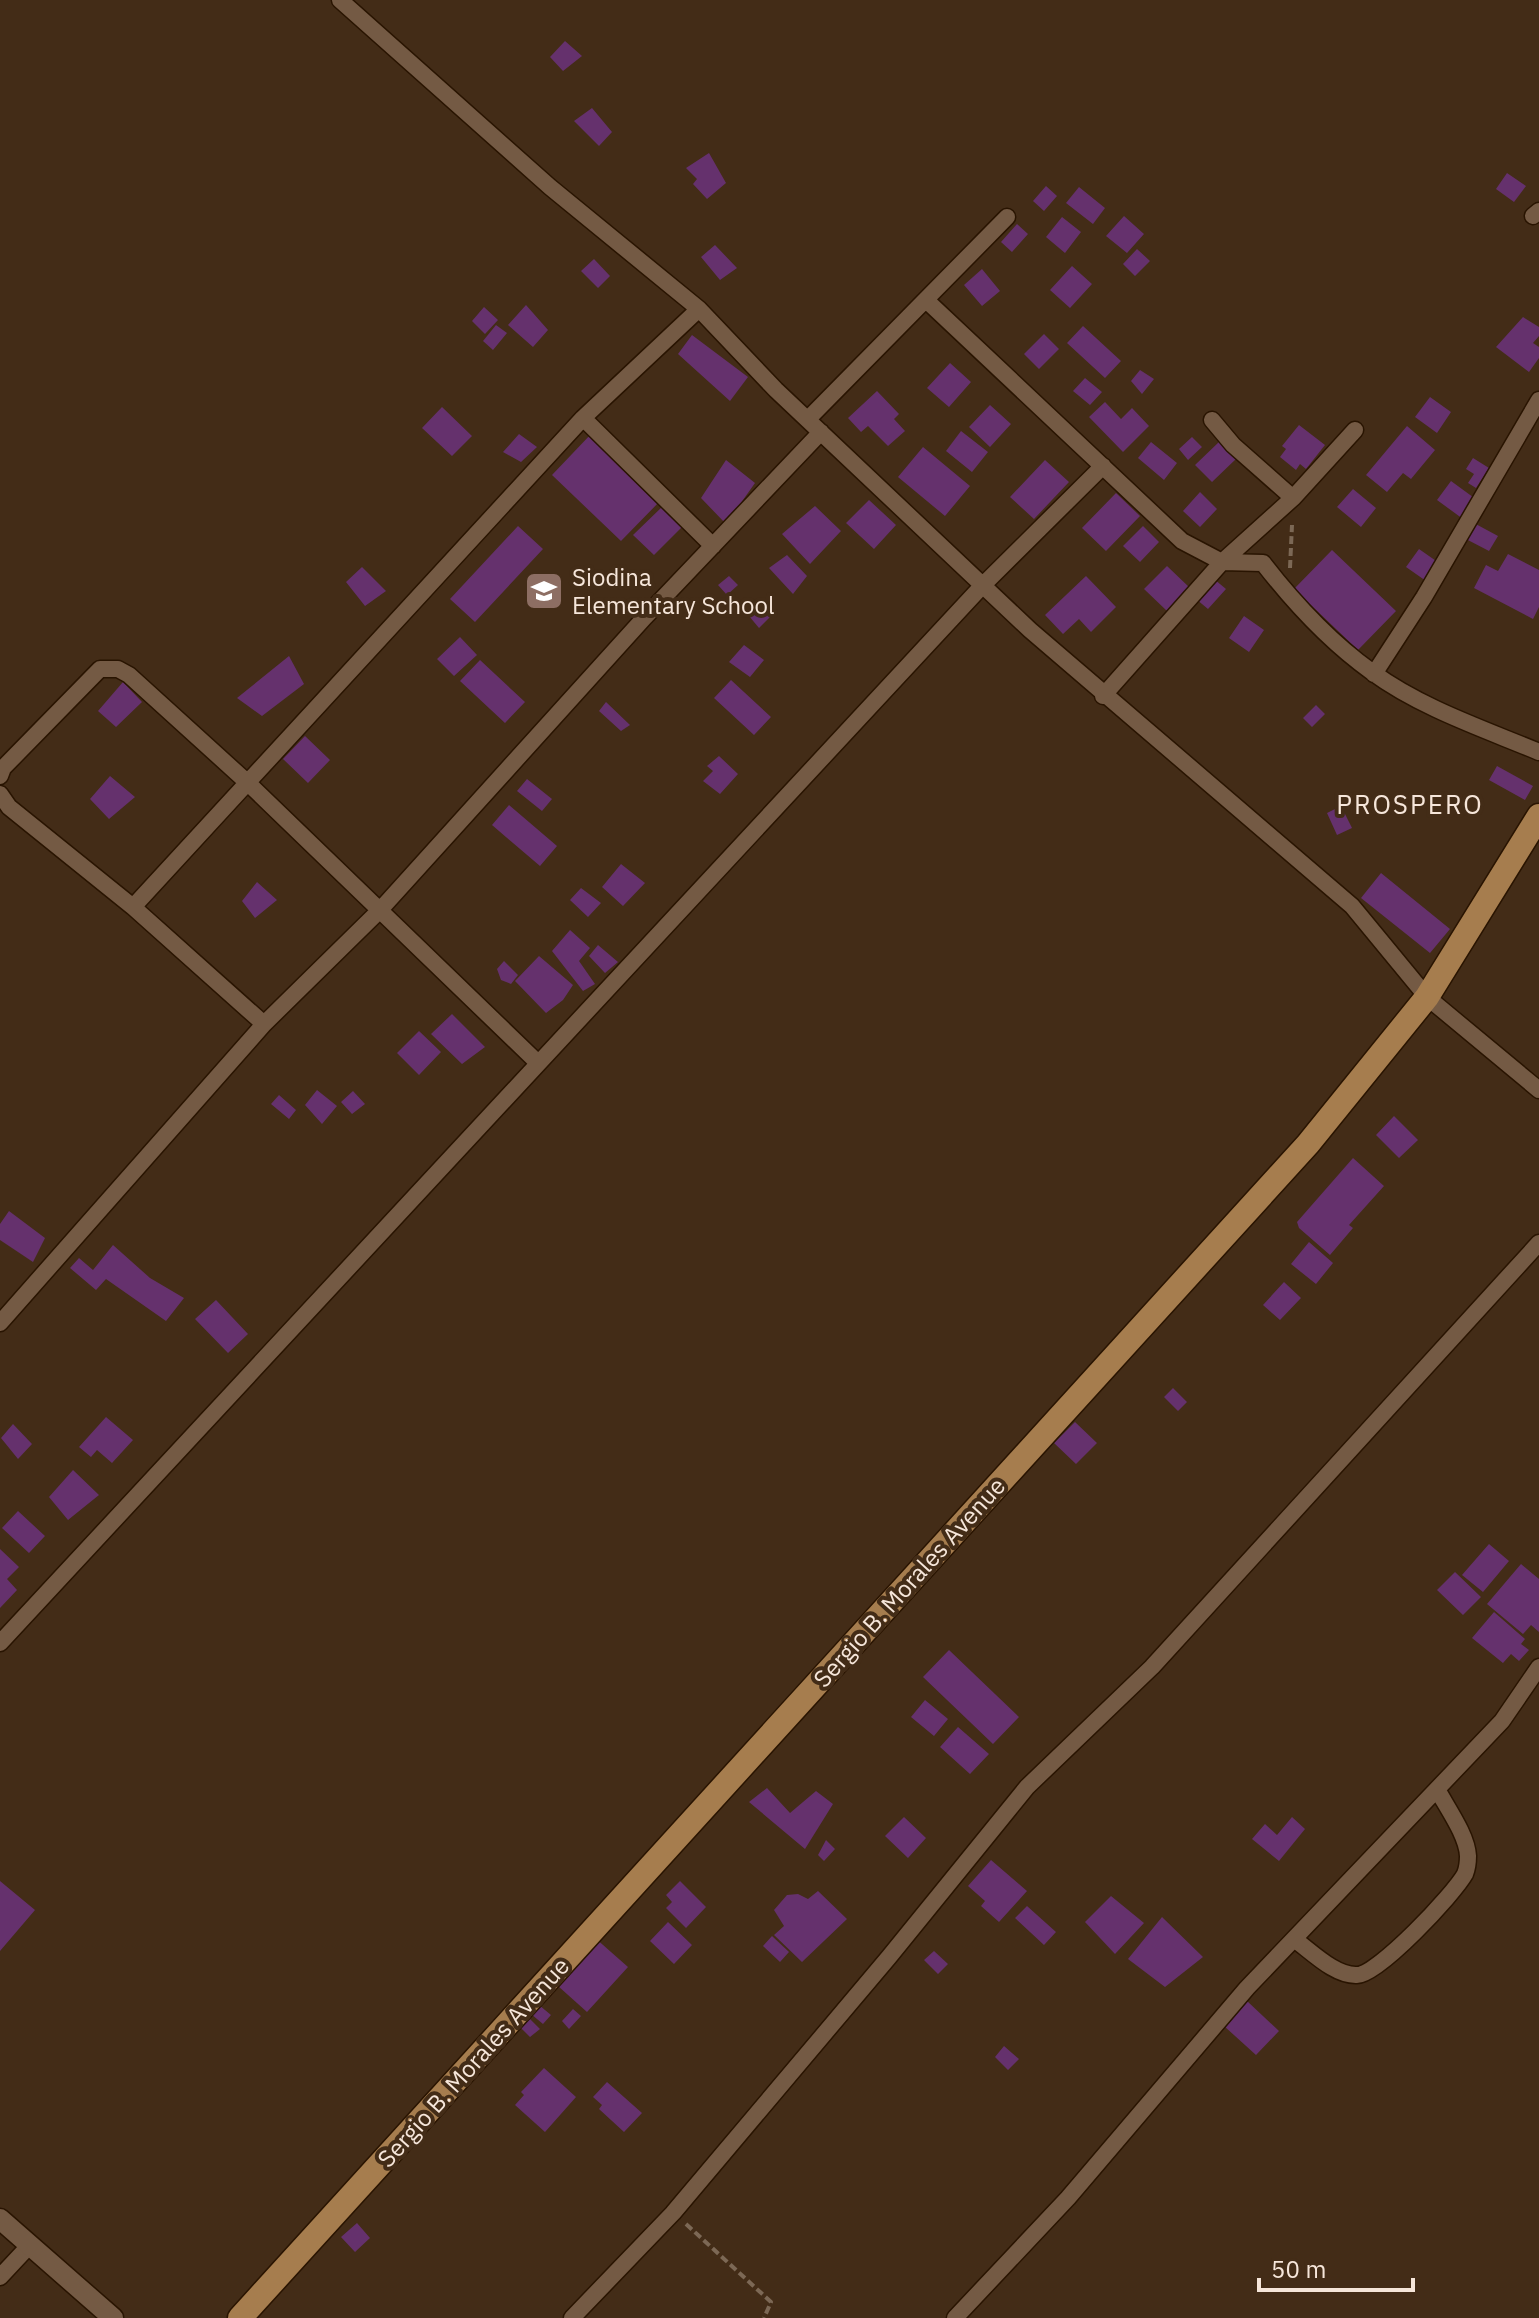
<svg xmlns="http://www.w3.org/2000/svg" width="1539" height="2318" font-family="'IBM Plex Sans',sans-serif">
<style>
.building{fill:#65316d}
.lines{fill:none;stroke-linecap:round;stroke-linejoin:round}
.minor-casing{stroke:#291401;stroke-width:19}
.tertiary-casing{stroke:#291401;stroke-width:23}
.primary-casing{stroke:#291401;stroke-width:27}
.path{stroke:#7c6855;stroke-width:4;stroke-dasharray:8 4;stroke-linecap:butt}
.minor{stroke:#745a44;stroke-width:16}
.tertiary{stroke:#745a44;stroke-width:20}
.primary{stroke:#a67d4e;stroke-width:24}
.labels{text-anchor:middle;dominant-baseline:central;stroke-width:8;stroke-linejoin:round;paint-order:stroke}
.poi-label{font-size:24px;fill:#f6e6da;stroke:#432c17;text-anchor:start}
.street-label{font-size:24px;fill:#f6e6da;stroke:#432c17}
.neighbourhood-label{font-size:26px;letter-spacing:2px;fill:#f6e6da;stroke:#432c17}
</style>
<rect width="100%" height="100%" fill="#432c17"/>
<path class="building" d="M565,41L582,56L563,71L550,57Z
M592,108L612,132L599,146L574,121Z
M709,153L726,183L707,199L693,184L697,179L686,168Z
M1507,173L1526,186L1514,202L1496,189Z
M1046,186L1057,196L1044,211L1033,201Z
M1079,187L1105,208L1093,224L1066,203Z
M1124,216L1144,234L1127,253L1106,236Z
M1062,217L1081,232L1065,253L1046,237Z
M1017,224L1028,234L1012,252L1001,242Z
M715,245L737,268L720,280L701,257Z
M1137,249L1150,261L1135,276L1123,264Z
M594,259L610,276L598,288L581,271Z
M1072,266L1092,284L1070,308L1050,290Z
M982,269L1000,291L982,306L964,285Z
M526,305L548,330L533,347L508,325Z
M484,307L498,320L485,334L472,321Z
M1523,317L1539,327V336L1533,343L1539,347V358L1529,372L1496,347Z
M496,325L507,333L493,350L483,341Z
M1083,326L1121,361L1105,378L1067,343Z
M1044,334L1059,349L1039,369L1024,354Z
M692,335L748,377L730,401L678,354Z
M950,363L971,382L949,407L927,388Z
M1140,370L1154,379L1142,394L1131,381Z
M1085,378L1102,392L1090,405L1073,391Z
M877,391L899,414L894,419L905,431L888,446L868,426L861,432L848,418Z
M1430,397L1451,412L1437,433L1415,417Z
M1105,402L1121,419L1132,408L1149,426L1123,452L1089,417Z
M990,405L1011,424L990,447L969,427Z
M442,407L472,436L452,456L422,428Z
M1299,425L1325,445L1306,469L1300,464L1296,470L1280,457L1286,449L1282,446Z
M1407,426L1435,450L1411,479L1403,473L1387,492L1366,475Z
M961,431L988,452L972,472L946,451Z
M592,433L662,499L621,541L552,475Z
M519,434L537,447L521,462L503,452Z
M1192,437L1202,447L1188,460L1179,449Z
M1220,441L1237,458L1212,482L1195,465Z
M1151,442L1177,463L1164,480L1138,458Z
M923,447L970,486L945,516L898,477Z
M1473,458L1489,468L1476,488L1468,483L1474,474L1466,469Z
M726,460L755,483L726,524L701,498Z
M1045,460L1069,482L1034,519L1010,497Z
M1451,481L1477,500L1463,519L1437,500Z
M1353,489L1376,508L1361,527L1337,507Z
M1200,492L1217,509L1200,527L1183,511Z
M1116,493L1140,516L1106,551L1082,528Z
M869,500L896,525L874,549L846,523Z
M663,506L683,526L654,555L633,535Z
M815,506L841,531L810,564L782,534Z
M1472,522L1498,536L1489,551L1464,538Z
M518,526L543,549L475,622L450,599Z
M1143,526L1159,542L1140,562L1123,546Z
M1419,549L1439,563L1426,581L1406,567Z
M1332,550L1396,611L1358,650L1294,589Z
M1508,554L1539,570V607L1533,619L1474,588L1486,565L1498,571Z
M787,555L807,576L793,594L769,568Z
M1167,566L1190,588L1167,611L1144,589Z
M362,567L386,591L365,606L346,582Z
M729,576L738,585L727,595L718,585Z
M1086,576L1116,607L1091,632L1079,619L1063,634L1045,615Z
M1214,579L1226,589L1208,609L1196,599Z
M761,603L773,614L759,628L749,616Z
M1244,616L1264,630L1249,652L1229,638Z
M460,637L477,655L454,676L437,659Z
M744,645L764,660L750,677L729,662Z
M289,656L304,684L262,716L237,698Z
M480,660L525,702L505,723L460,681Z
M731,680L771,717L754,735L714,698Z
M123,682L142,702L116,727L98,711Z
M606,702L630,725L621,731L599,711Z
M1316,705L1325,714L1312,727L1303,718Z
M305,736L330,760L308,783L283,759Z
M719,756L738,774L720,794L703,781L713,771L707,766Z
M1497,766L1533,786L1525,800L1489,780Z
M110,776L135,797L109,819L90,799Z
M527,779L552,799L542,811L517,791Z
M509,805L557,846L540,866L492,825Z
M1341,806L1352,828L1337,835L1327,813Z
M621,864L645,883L623,906L602,887Z
M1381,873L1450,929L1430,953L1361,898Z
M257,882L277,900L255,918L242,901Z
M581,888L601,903L588,917L570,900Z
M570,930L590,948L579,961L595,984L583,991L552,951Z
M598,945L618,962L605,973L589,956Z
M539,956L573,985L563,1000L546,1013L515,981Z
M504,961L518,975L511,984L501,980L497,969Z
M452,1014L485,1047L462,1064L431,1034Z
M419,1031L441,1052L419,1075L397,1053Z
M317,1090L337,1106L322,1124L305,1105Z
M353,1091L365,1104L352,1114L341,1102Z
M279,1095L296,1110L289,1119L271,1104Z
M1394,1116L1418,1140L1399,1158L1376,1135Z
M1353,1158L1384,1186L1349,1225L1353,1228L1330,1255L1299,1228L1297,1222Z
M9,1211L45,1238L33,1262L0,1240V1224Z
M1309,1242L1333,1263L1316,1284L1291,1264Z
M113,1245L150,1278L184,1298L166,1321L106,1279L96,1290L70,1268L79,1258L93,1270Z
M1284,1282L1301,1298L1280,1320L1263,1305Z
M216,1300L248,1334L228,1353L195,1319Z
M1173,1388L1187,1402L1178,1411L1164,1397Z
M106,1417L133,1440L112,1463L97,1450L91,1457L79,1447Z
M1075,1422L1097,1443L1076,1464L1054,1443Z
M13,1424L32,1444L18,1459L1,1438Z
M73,1470L99,1495L68,1520L49,1497Z
M18,1511L45,1536L29,1553L2,1528Z
M1489,1544L1509,1561L1483,1592L1462,1575Z
M0,1549L19,1567L7,1579L17,1590L0,1608Z
M1521,1564L1539,1579V1632L1531,1625L1523,1634L1487,1604Z
M1455,1572L1481,1597L1463,1615L1437,1590Z
M1494,1612L1525,1639L1521,1644L1529,1650L1519,1661L1511,1654L1503,1663L1472,1638Z
M949,1650L1019,1717L993,1744L923,1677Z
M925,1700L948,1719L934,1736L911,1717Z
M958,1727L989,1754L970,1774L940,1747Z
M767,1788L790,1813L816,1791L833,1804L805,1849L749,1802Z
M904,1817L926,1838L908,1858L885,1836Z
M1292,1817L1305,1829L1279,1861L1252,1839L1265,1824L1277,1835Z
M826,1840L835,1849L824,1861L818,1855Z
M991,1860L1027,1891L999,1922L981,1906L985,1901L968,1886Z
M0,1881L35,1910L0,1951Z
M680,1881L706,1907L686,1928L666,1908L672,1902L666,1895Z
M818,1891L847,1919L802,1962L774,1935L784,1926L774,1910L787,1895L798,1894L808,1899Z
M1111,1896L1144,1923L1115,1954L1085,1922Z
M1027,1906L1056,1932L1044,1945L1015,1918Z
M1162,1917L1203,1957L1165,1987L1128,1959Z
M668,1922L692,1945L674,1964L650,1941Z
M772,1936L789,1952L780,1962L763,1946Z
M594,1937L628,1967L587,2012L558,1986Z
M934,1951L948,1964L938,1974L924,1960Z
M1247,2001L1279,2031L1256,2055L1224,2026Z
M539,2005L551,2015L543,2024L531,2014Z
M573,2009L581,2016L569,2029L562,2021Z
M530,2019L540,2029L530,2037L521,2028Z
M1004,2046L1019,2059L1008,2070L995,2057Z
M544,2068L576,2097L545,2132L515,2105L524,2095L521,2092Z
M607,2082L642,2113L624,2132L599,2109L602,2105L593,2097Z
M357,2223L370,2238L355,2252L341,2237Z"/>
<g class="lines">
<g class="minor-casing">
<path id="minor" d="M340,0L550,187L699,309L776,390L1030,630L1352,906L1427,997L1539,1090
M1533,216L1539,211
M926,300L1182,541L1222,562L1263,563C1294,603 1330,642 1372,672C1421,708 1484,729 1539,752
M583,418L713,546
M808,419L1007,217
M1212,420L1233,445L1293,498
M1374,674L1424,597L1539,400
M1103,696L1222,562L1293,498L1355,430
M0,776L3,768L100,669H118L129,675L248,783L537,1062
M0,794L9,807L133,907L264,1024
M133,907L583,418L699,309
M0,1323L264,1024L380,910L645,617L821,432
M0,1643L982,586L1103,466
M1294,1939C1312,1952 1335,1976 1357,1975C1378,1975 1454,1894 1465,1874C1467,1869 1468,1862 1468,1856C1467,1835 1447,1808 1437,1789
M0,2277L29,2246
M572,2318L673,2213L889,1957L1027,1787L1152,1667L1539,1243
M955,2318L1068,2198L1247,1988L1502,1721L1539,1667"/>
</g>
<g class="tertiary-casing">
<path id="tertiary" d="M0,2219L113,2318"/>
</g>
<g class="primary-casing">
<path id="primary" d="M240,2318L1308,1144L1427,997L1539,816"/>
</g>
<path class="path" d="M1290,568L1292,525
M686,2224L771,2302L764,2318"/>
<use href="#minor" class="minor"/>
<use href="#tertiary" class="tertiary"/>
<use href="#primary" class="primary"/>
</g>
<defs>
<g id="school-square" transform="scale(2)"><rect x="-9" y="-9" width="18" height="18" rx="4" fill="#8d6e63" stroke="#432c17"/><path d="M0-5L7-2L0 1L-7-2ZM-4 1L0 2.5L4 1V4Q0 6-4 4Z" fill="#fff"/></g>
</defs>
<g fill-rule="evenodd">
<use href="#school-square" x="544" y="591"/>
</g>
<g class="labels">
<g class="poi-label">
<text x="572" y="577">Siodina<tspan x="572" dy="28">Elementary School</tspan></text>
</g>
<g class="street-label">
<text transform="translate(909 1582) rotate(-48)">Sergio B. Morales Avenue</text>
<text transform="translate(473 2062) rotate(-48)">Sergio B. Morales Avenue</text>
</g>
<g class="neighbourhood-label">
<text x="1410" y="804">PROSPERO</text>
</g>
</g>
<path d="M1259 2278v12h154v-12" fill="none" stroke="#f6e6da" stroke-width="4"/>
<text x="1271" y="2278" font-size="24" fill="#f6e6da" stroke="#432c17" stroke-width="6" paint-order="stroke">50 m</text>
</svg>
